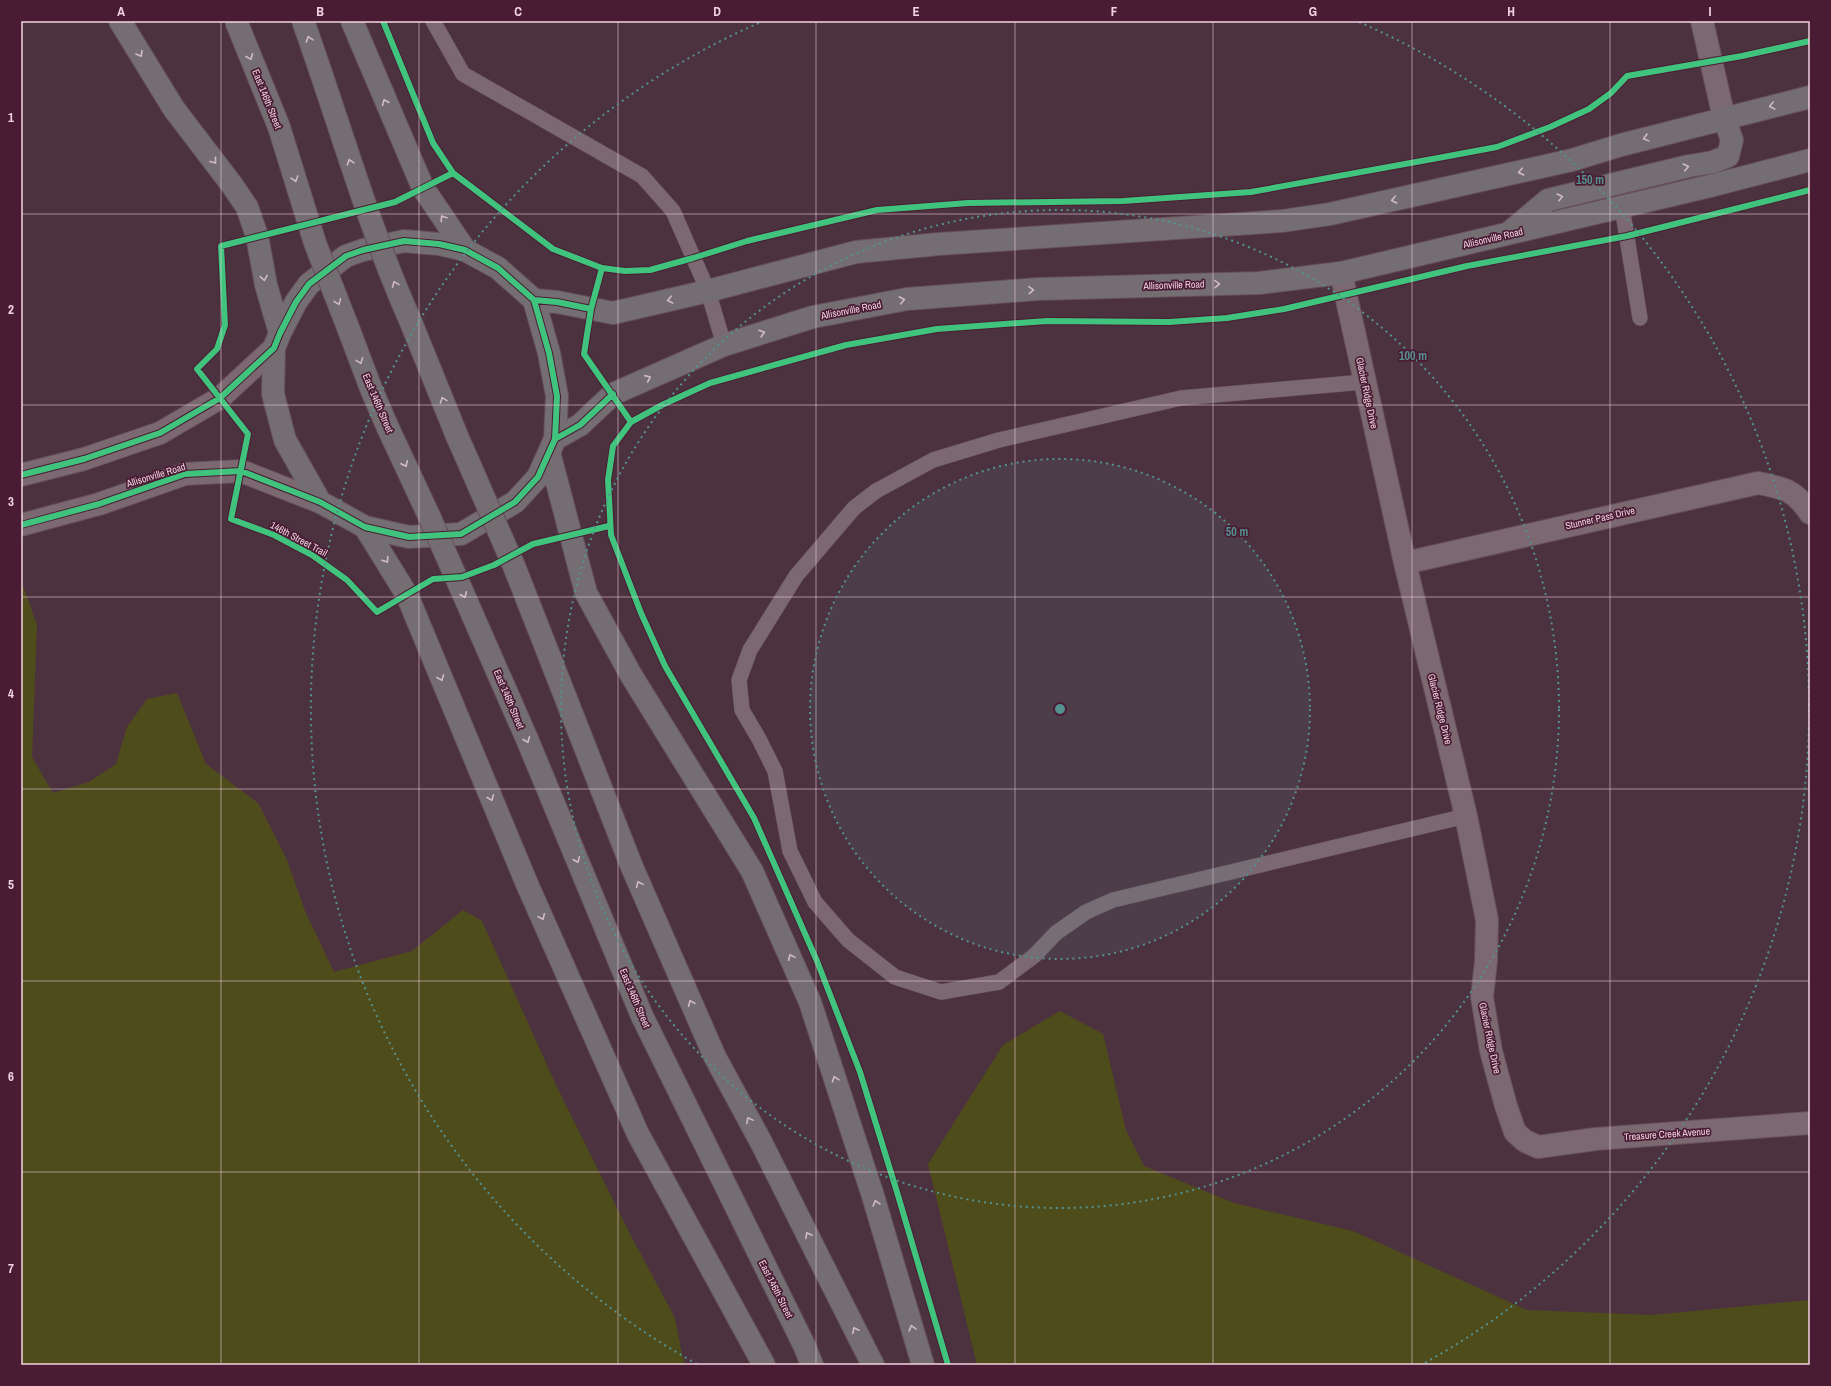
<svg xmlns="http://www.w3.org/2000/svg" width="1831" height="1386" font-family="'Archivo Narrow',sans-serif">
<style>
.green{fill:#4f4c1c}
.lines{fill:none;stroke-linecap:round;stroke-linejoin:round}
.service-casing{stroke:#664f5a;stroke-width:16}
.minor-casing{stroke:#664f5a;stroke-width:24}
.secondary-casing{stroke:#664f5a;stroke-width:24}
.primary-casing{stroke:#664f5a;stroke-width:24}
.service{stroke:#7c6871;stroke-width:15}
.minor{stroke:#7c6871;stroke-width:22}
.secondary{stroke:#7c6871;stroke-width:22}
.primary{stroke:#746e73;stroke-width:22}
.primary-bridge-casing{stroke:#664f5a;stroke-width:24;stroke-linecap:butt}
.primary-bridge{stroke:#746e73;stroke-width:22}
.cycleway-casing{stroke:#4a1c34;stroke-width:8}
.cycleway{stroke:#40c37c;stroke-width:6}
.oneway{stroke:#d2bac6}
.grid{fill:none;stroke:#f2d3e1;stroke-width:1;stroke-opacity:0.55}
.ring{fill:none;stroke:#539290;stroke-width:2;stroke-dasharray:2 4}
.labels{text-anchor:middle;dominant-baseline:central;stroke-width:3.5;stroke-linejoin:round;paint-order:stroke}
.street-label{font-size:10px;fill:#f2d3e1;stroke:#4a1c34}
.centre{fill:#539290;stroke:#4a1c34;stroke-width:2}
.ring-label{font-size:12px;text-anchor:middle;font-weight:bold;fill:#539290;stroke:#4a1c34;stroke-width:3.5;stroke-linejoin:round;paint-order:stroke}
.neatline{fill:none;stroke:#f2d3e1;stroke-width:1.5}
.grid-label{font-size:13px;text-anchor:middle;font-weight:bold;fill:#f2d3e1}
</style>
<rect width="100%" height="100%" fill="#4c323e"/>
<path class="green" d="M21,580L37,625L32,757L53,793L89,782L116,764L127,727L147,699L177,693L206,764L258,803L287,860L305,911L334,972L412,951L463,910L482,921L556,1085L630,1234L675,1318L681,1349L685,1365H21Z
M1060,1011L1103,1034L1126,1130L1144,1166L1234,1203L1353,1231L1527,1310L1652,1315L1810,1300V1365H977L928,1164L1003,1045Z"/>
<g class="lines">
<g class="service-casing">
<path id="service" d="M433,21L463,74L642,176L673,211L708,291L724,345
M1622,207L1640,318
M1364,382L1181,398L999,440L933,460L876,491L854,508L796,576L750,650L739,680L742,710L759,739L775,771L790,851L815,902L848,940L895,977L941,992L999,982L1034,956L1056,933L1086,912L1113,900L1466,816"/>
</g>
<g class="minor-casing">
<path id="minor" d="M1702,21L1724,118
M1341,273L1405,563L1466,816L1487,920L1486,961L1482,997L1491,1051L1506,1106L1515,1132L1525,1141L1538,1147L1596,1139L1810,1123
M1405,563L1758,483C1784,488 1795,490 1810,513"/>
</g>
<g class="secondary-casing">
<path id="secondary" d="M21,475L84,459L160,433L220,398L274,348
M21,525L99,504L185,474L241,471L320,502"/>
</g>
<g class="primary-casing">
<path id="primary" d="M120,21L174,109L232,185L247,207L257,236L266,285L280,333
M352,21L423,188L465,250
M1510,232L1548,200L1689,166L1713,162L1728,156L1732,140L1724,118
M404,241L439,244L465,250L498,268L534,300L549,353L557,396L555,439L538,477L515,502L461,534L409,537L365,527L320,502L285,440L273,394L274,348L280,333L296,302L309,284L346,256L363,250Z
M534,300L557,302L613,313L708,291L856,252L939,244L1282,221L1330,214L1572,160L1621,145L1810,97
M410,320L457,436
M347,325L372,391L388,428
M555,439L580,425L613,394L724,345L813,317L907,299L1038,289L1259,283L1341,273L1710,186L1810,160
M549,452L586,593L631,675L752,871L810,1002L873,1196L923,1365
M365,527L407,595L527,884L638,1134L764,1365
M825,1270L873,1365
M805,1347L812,1365"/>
</g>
<use href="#service" class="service"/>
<use href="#minor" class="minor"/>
<use href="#secondary" class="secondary"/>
<use href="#primary" class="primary"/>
<g class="primary-bridge-casing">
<path id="primary-bridge" d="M236,21L279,127L315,243L347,325
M303,21C339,121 367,223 410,320
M388,428L430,518L527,739L642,1016L805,1347
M457,436L514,566L632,867L694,1009L715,1057L761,1142L825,1270"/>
</g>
<use href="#primary-bridge" class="primary-bridge"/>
<g class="cycleway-casing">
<path id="cycleway" d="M383,21L433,143L453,173L553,249L602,268L591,309L584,354L631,422L613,446L608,480L611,535L641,613L665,666L754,818L817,961L860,1072L897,1192L948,1365
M453,173L395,202L221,246L225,325L217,349L197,369L248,434L231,519L274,535L312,555L347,580L377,612L433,579L462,577L494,565L533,544L609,526
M602,268L625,271L650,270L693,258L747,241L877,210L968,203L1123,201L1251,192L1438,158L1497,147L1550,127L1589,109L1611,93L1627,76L1742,56L1810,41
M534,300L557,302L591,309
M631,422L662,405L710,383L846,345L937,329L1047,321L1169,322L1227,318L1284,309L1467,266L1627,236L1810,190
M555,439L580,425L613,394
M21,475L84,459L160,433L220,398L274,348L280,333L296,302L309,284L346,256L363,250L404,241L439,244L465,250L498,268L534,300L549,353L557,396L555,439L538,477L515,502L461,534L409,537L365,527L320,502L241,471L185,474L99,504L21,525"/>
</g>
<use href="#cycleway" class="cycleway"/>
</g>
<defs><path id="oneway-chevron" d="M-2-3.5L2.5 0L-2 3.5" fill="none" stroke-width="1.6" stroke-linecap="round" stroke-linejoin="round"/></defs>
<g class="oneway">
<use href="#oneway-chevron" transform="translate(309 39) rotate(-108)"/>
<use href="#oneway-chevron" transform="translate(140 54) rotate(59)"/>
<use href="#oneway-chevron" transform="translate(250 57) rotate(68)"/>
<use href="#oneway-chevron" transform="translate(385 102) rotate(-113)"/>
<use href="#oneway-chevron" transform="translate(1772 106) rotate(166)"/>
<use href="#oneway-chevron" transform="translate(1646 138) rotate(165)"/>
<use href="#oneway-chevron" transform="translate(214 161) rotate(52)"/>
<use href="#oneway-chevron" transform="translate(350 162) rotate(-108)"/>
<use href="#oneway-chevron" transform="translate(1686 167) rotate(-13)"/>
<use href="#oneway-chevron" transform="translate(1521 172) rotate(167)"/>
<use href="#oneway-chevron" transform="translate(295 179) rotate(73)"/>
<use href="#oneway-chevron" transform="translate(1560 197) rotate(-14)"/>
<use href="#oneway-chevron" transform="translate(1394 200) rotate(168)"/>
<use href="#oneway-chevron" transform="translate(443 218) rotate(-124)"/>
<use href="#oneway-chevron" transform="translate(264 278) rotate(81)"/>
<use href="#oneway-chevron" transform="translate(395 284) rotate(-111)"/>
<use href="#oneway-chevron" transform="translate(1217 284) rotate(-2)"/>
<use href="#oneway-chevron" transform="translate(1031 290) rotate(-4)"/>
<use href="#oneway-chevron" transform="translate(670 300) rotate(167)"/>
<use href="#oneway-chevron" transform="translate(902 300) rotate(-11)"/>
<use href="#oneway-chevron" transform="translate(338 302) rotate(69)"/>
<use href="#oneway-chevron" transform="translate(762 333) rotate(-17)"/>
<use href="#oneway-chevron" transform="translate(360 361) rotate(69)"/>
<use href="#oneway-chevron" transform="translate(648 378) rotate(-24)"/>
<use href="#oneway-chevron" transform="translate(443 400) rotate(-110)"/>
<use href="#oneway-chevron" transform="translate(405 464) rotate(65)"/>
<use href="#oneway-chevron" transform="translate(386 560) rotate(58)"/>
<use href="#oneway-chevron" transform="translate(464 595) rotate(67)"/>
<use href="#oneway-chevron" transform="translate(441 678) rotate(68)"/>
<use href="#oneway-chevron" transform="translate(527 740) rotate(67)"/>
<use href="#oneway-chevron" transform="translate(491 798) rotate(67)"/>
<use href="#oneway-chevron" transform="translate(577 860) rotate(67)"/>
<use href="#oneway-chevron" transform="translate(639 884) rotate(-114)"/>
<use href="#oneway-chevron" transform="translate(542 917) rotate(66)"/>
<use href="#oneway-chevron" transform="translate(791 957) rotate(-114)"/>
<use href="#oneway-chevron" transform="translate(691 1003) rotate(-114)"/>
<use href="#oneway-chevron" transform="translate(835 1079) rotate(-108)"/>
<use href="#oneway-chevron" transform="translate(749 1120) rotate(-118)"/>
<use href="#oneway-chevron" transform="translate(876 1203) rotate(-106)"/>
<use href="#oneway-chevron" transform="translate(808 1235) rotate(-117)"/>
<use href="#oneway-chevron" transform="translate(912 1328) rotate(-106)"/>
<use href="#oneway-chevron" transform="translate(855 1330) rotate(-117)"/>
</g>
<path class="grid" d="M221,21V1365M419,21V1365M618,21V1365M816,21V1365M1015,21V1365M1213,21V1365M1412,21V1365M1610,21V1365M21,214H1810M21,405H1810M21,597H1810M21,789H1810M21,981H1810M21,1172H1810"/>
<circle cx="1060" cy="709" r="250" fill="#539290" fill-opacity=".12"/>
<g class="ring">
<circle cx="1060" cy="709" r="250"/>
<circle cx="1060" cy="709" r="499"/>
<path d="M697 1364A749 749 0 0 1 761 22M1359 22A749 749 0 0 1 1423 1364"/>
</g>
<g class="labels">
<g class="street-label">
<text transform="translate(267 99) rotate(68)">East 146th Street</text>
<text transform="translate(1493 238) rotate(-13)">Allisonville Road</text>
<text transform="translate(1174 285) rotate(-2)">Allisonville Road</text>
<text transform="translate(851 310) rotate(-11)">Allisonville Road</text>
<text transform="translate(1367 393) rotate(78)">Glacier Ridge Drive</text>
<text transform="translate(378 403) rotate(67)">East 146th Street</text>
<text transform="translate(156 475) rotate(-17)">Allisonville Road</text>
<text transform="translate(1600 518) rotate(-13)">Stunner Pass Drive</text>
<text transform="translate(299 539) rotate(28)">146th Street Trail</text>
<text transform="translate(509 699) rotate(67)">East 146th Street</text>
<text transform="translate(1440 709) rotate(76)">Glacier Ridge Drive</text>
<text transform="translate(635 998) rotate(67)">East 146th Street</text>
<text transform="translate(1490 1038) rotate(78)">Glacier Ridge Drive</text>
<text transform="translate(1667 1134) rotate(-4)">Treasure Creek Avenue</text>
<text transform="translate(776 1289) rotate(63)">East 146th Street</text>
</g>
</g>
<circle cx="1060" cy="709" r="6" class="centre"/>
<g class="ring-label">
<text x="1590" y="184">150 m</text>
<text x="1413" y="360">100 m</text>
<text x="1237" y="536">50 m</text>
</g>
<rect width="1831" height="1386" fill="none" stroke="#4a1c34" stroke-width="44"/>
<rect x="22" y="22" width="1787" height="1342" class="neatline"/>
<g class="grid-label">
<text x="121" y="16">A</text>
<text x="320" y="16">B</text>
<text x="518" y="16">C</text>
<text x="717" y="16">D</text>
<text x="916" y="16">E</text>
<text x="1114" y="16">F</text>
<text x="1313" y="16">G</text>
<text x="1511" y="16">H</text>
<text x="1710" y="16">I</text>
<text x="11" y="122">1</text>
<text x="11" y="314">2</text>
<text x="11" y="506">3</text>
<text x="11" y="698">4</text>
<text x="11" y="889">5</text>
<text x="11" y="1081">6</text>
<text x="11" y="1273">7</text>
</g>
</svg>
